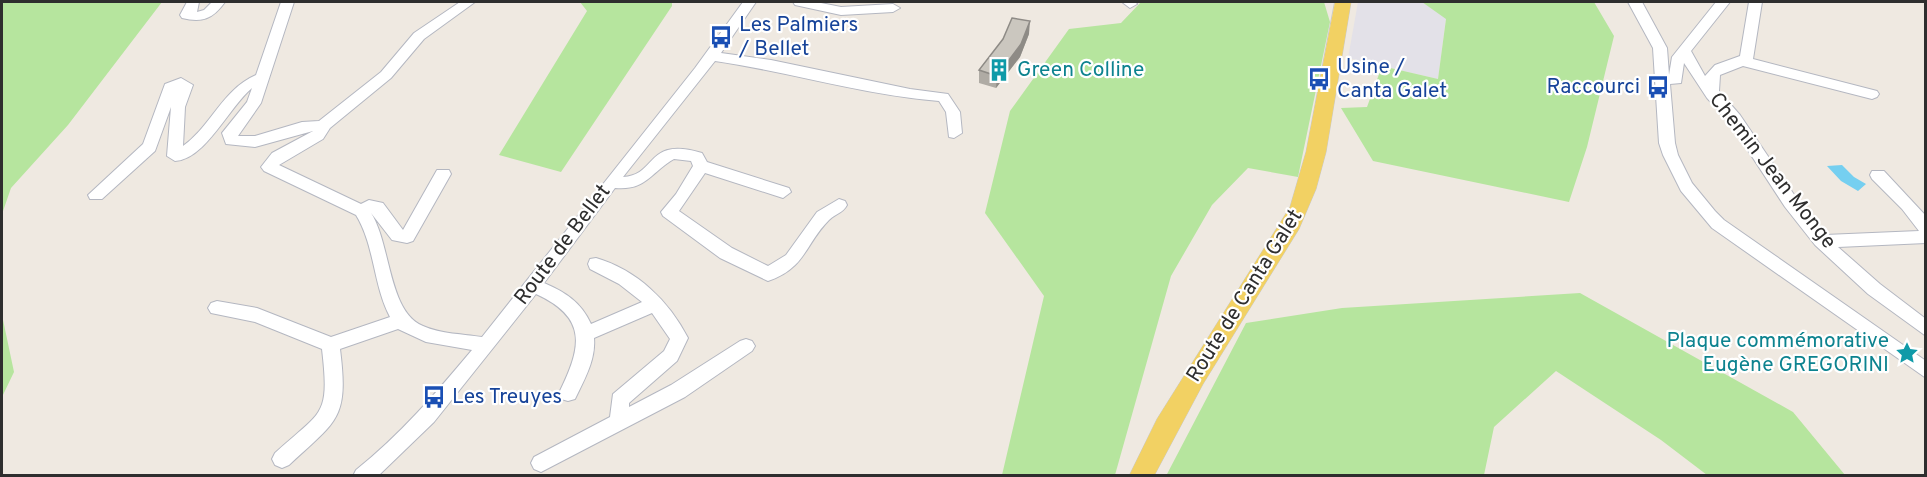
<svg xmlns="http://www.w3.org/2000/svg" width="1927" height="477" font-family="Overpass,sans-serif">
<style>
.industrial{fill:#e3e1e8}
.green{fill:#b6e59e}
.water{fill:#75cff0}
.lines{fill:none;stroke-linecap:round;stroke-linejoin:round}
.minor-casing{stroke:#b4b7c1;stroke-width:2}
.major-casing{stroke:#c9c9c9;stroke-width:1}
.minor{fill:#fff;fill-rule:evenodd}
.major{fill:#f2d163;fill-rule:evenodd}
.wall{fill:#afaba4}
.shaded-wall{fill:#8e8b86}
.building{fill:#cbc7bf;stroke:#8e8b86;stroke-width:1.5}
.labels{text-anchor:middle;dominant-baseline:central;stroke-width:4.5;stroke-linejoin:round;paint-order:stroke}
.transit-label{font-size:21px;fill:#164399;stroke:#fff;text-anchor:start}
.culture-label{font-size:21px;fill:#0d838f;stroke:#fff;text-anchor:start}
.street-label{font-size:21px;fill:#2e2e2e;stroke:#fff}
</style>
<rect width="100%" height="100%" fill="#efe9e1"/>
<path class="industrial" d="M1358,2H1422L1446,18L1438,79L1348,58Z"/>
<path class="green" d="M2,2H162L68,125L11,188L2,214Z
M580,2H672V6L561,172L499,155L587,11Z
M1141,2H1324L1330,22L1298,177L1248,168L1212,205L1171,276L1115,475H1002L1044,296L985,213L1010,111L1069,29L1121,23Z
M1422,2H1594L1614,36L1587,147L1569,202L1373,161L1341,108L1367,107L1382,66L1438,79L1446,19Z
M1580,293L1793,412L1845,475H1707L1661,440L1556,371L1494,427L1484,475L1166,476L1246,323L1342,308Z
M2,315L14,372L2,397Z"/>
<path class="water" d="M1842,165L1854,177L1866,184L1858,191L1841,181L1827,166Z"/>
<g class="lines">
<g class="minor-casing">
<path id="minor" d="M187,2H199L197,12L204,10L212,2H225C213,19 202,23 182,18L180,15Z
M281,2H294L261,103L238,136H255L302,122L319,121L381,72L414,33L460,2H475L424,39L391,78L330,128L323,139L279,165L361,204L369,200L383,203L403,230L437,170H449L451,174L413,241L407,243L392,240L371,213C391,244 388,312 423,326C441,334 463,334 482,337L695,68L743,2H756L721,53L771,60L910,89L948,94L960,112L962,133L954,138L949,137L946,112L939,101C864,95 790,72 715,61L623,177C658,175 645,136 702,153L707,162L789,188L791,192L783,198L705,173L679,211L732,248L768,266L786,255L817,212L839,199L845,201L847,205C843,213 835,214 829,220C805,244 806,268 768,281L720,258L663,216L661,212L676,194L693,166L691,161L674,159C651,172 646,191 615,188L544,283C565,292 581,302 591,324L642,302L619,284L590,269L588,264L590,259L596,258C637,270 669,301 688,338L677,361L629,403V407L671,385L740,341L746,339L752,341L755,346L752,351L685,397L541,472L534,469L531,463L534,457L610,417L613,394L664,351L670,339L652,313L594,338C596,360 584,380 575,399L568,401L561,399L559,393C581,348 589,318 536,294L434,422L378,476H353L356,470C400,435 436,393 472,350L426,342L398,329L340,349C349,420 337,420 289,465L282,468L275,465L272,459L275,453C322,410 330,418 322,349L255,322L211,313L208,308L211,303L217,301L257,308L331,337L390,317C373,285 375,246 356,215L264,171L261,167L272,153L313,131L255,147L226,144L222,133L247,102L252,88C229,107 205,160 175,161L167,156L171,107L155,151L102,199H90L88,195L143,144L165,84L181,78L193,85L185,107L183,146C212,125 222,90 256,75Z
M793,2H816L841,7L893,4L900,8L893,12L841,15L795,5Z
M1122,2H1135L1137,4L1130,8Z
M1628,2H1642L1667,48L1669,75L1672,57L1716,2H1730L1691,51L1705,76L1715,65L1740,56L1749,2H1762L1753,59L1877,91L1879,94L1877,97L1872,99L1743,66L1720,75L1719,91L1740,115L1797,199L1825,235L1919,231L1902,209L1872,179L1870,175L1872,171H1884L1926,216V243L1838,247L1880,284L1926,319V336L1868,294L1815,245L1785,207L1730,123L1707,98L1684,63L1681,83L1670,84L1675,143L1678,155L1692,183L1715,211L1724,220L1926,361V378L1712,228L1681,191L1663,155L1659,143L1653,48Z"/>
</g>
<g class="major-casing">
<path id="major" d="M1335,2H1351L1326,152L1316,189L1299,229L1203,384L1154,476H1129L1157,419L1290,207L1306,152Z"/>
</g>
<use href="#minor" class="minor"/>
<use href="#major" class="major"/>
</g>
<path class="wall" d="M1029,34L1020,57L996,88L979,83V70L1003,39Z"/>
<path class="shaded-wall" d="M1030,21L1029,34L1020,57L996,88L997,76Z"/>
<path class="building" d="M1012,18L1030,21L1021,44L997,76L979,70L1003,39Z"/>
<defs>
<g id="bus-bare" transform="scale(1.8)"><path d="M-5-6H5V4H4V6H2V4H-2V6H-4V4H-5ZM-3.5-4V0h7V-4ZM-3.5 1.2v1.5H-2V1.2ZM2 1.2v1.5H3.5V1.2Z" fill="#1a4fb4" stroke="#fff" stroke-width="2.5" paint-order="stroke"/></g>
<g id="building-bare" transform="scale(1.8)"><path d="M-4-6H4V6H1V3H-1V6H-4ZM-2.5-4.3h1.7v1.8h-1.7ZM.8-4.3h1.7v1.8H.8ZM-2.5-1h1.7V.8h-1.7ZM.8-1h1.7V.8H.8Z" fill="#0f9aa8" stroke="#fff" stroke-width="2.5" paint-order="stroke"/></g>
<g id="sight-bare" transform="scale(1.8)"><path d="M0-6L1.8-2.2L6-1.7L2.9 1.2L3.7 5.4L0 3.3L-3.7 5.4L-2.9 1.2L-6-1.7L-1.8-2.2Z" fill="#0f9aa8" stroke="#fff" stroke-width="2.5" paint-order="stroke"/></g>
</defs>
<g fill-rule="evenodd">
<use href="#bus-bare" x="721" y="37"/>
<use href="#building-bare" x="999" y="70"/>
<use href="#bus-bare" x="1319" y="79"/>
<use href="#bus-bare" x="1658" y="87"/>
<use href="#sight-bare" x="1907" y="353"/>
<use href="#bus-bare" x="434" y="397"/>
</g>
<g class="labels">
<g class="transit-label">
<text x="739" y="25">Les Palmiers<tspan x="739" dy="24">/ Bellet</tspan></text>
<text x="1337" y="67">Usine /<tspan x="1337" dy="24">Canta Galet</tspan></text>
<text x="1640" y="87" text-anchor="end">Raccourci</text>
<text x="452" y="397">Les Treuyes</text>
</g>
<g class="culture-label">
<text x="1017" y="70">Green Colline</text>
<text x="1889" y="341" text-anchor="end">Plaque commémorative<tspan x="1889" dy="24">Eugène GREGORINI</tspan></text>
</g>
<g class="street-label">
<text transform="translate(1772 171) rotate(52)">Chemin Jean Monge</text>
<text transform="translate(563 245) rotate(-53)">Route de Bellet</text>
<text transform="translate(1245 296) rotate(-58)">Route de Canta Galet</text>
</g>
</g>
<rect width="1927" height="477" fill="none" stroke="#2e2e2e" stroke-width="6"/>
</svg>
